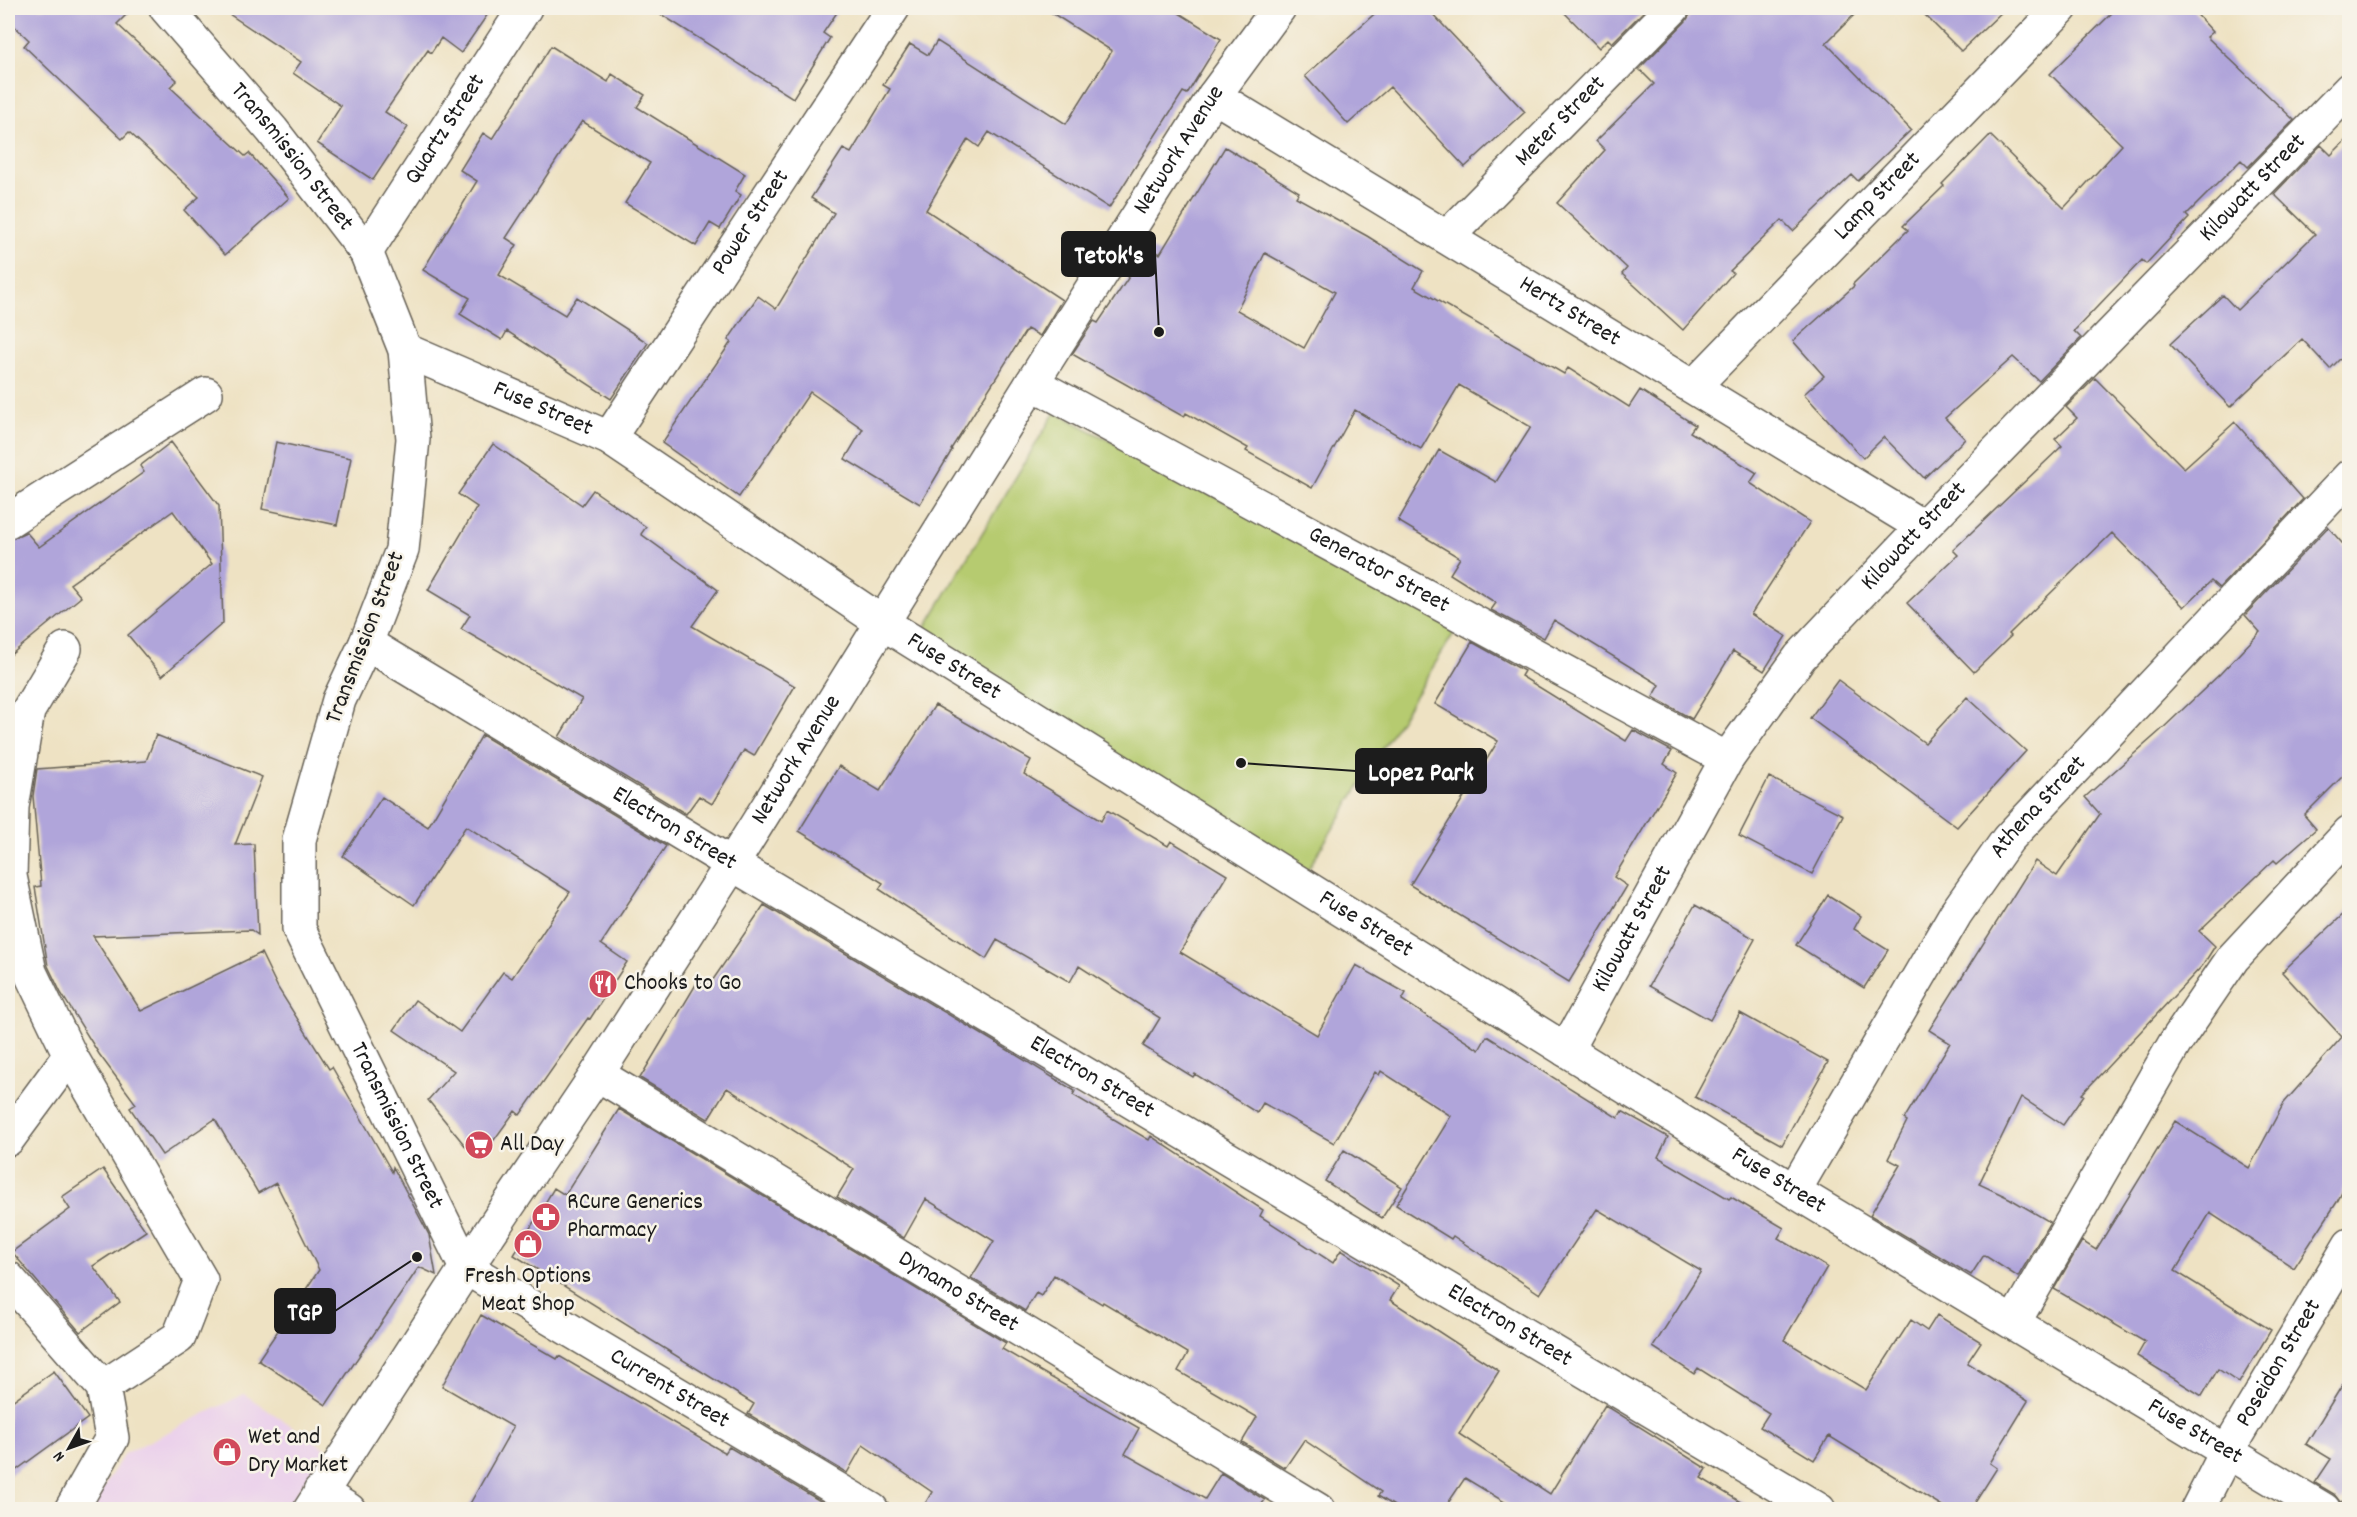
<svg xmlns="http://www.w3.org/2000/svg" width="2357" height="1517" font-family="Dekko,sans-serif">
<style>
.built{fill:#ebd1eb}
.green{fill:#b6cb6f;stroke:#697446;stroke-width:1.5}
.building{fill:#b0a5da;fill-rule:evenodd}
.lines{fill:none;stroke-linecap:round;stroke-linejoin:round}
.minor-casing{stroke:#666156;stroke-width:36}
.minor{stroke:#fff;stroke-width:33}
.labels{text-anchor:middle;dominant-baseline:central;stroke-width:5;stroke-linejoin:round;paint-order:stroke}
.street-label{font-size:24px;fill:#1c1c1c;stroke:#f7f3e8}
.poi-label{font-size:24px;fill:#1c1c1c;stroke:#f7f3e8;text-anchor:start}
.leader{fill:none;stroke:#1c1c1c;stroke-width:2}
.callout-dot{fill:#1c1c1c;stroke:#f7f3e8;stroke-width:2}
.callout{fill:#1c1c1c;stroke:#1c1c1c;stroke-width:2}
.callout-label{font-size:26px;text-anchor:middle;font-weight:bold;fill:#fff}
</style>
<rect width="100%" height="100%" fill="#f7f3e8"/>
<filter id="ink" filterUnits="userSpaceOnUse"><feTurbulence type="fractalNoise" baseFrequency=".0167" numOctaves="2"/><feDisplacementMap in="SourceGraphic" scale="12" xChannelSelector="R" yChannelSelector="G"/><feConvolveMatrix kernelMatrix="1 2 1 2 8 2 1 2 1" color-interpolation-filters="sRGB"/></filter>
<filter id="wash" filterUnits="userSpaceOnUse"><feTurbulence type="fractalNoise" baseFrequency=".008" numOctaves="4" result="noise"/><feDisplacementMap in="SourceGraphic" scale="24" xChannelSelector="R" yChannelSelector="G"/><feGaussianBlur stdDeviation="1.35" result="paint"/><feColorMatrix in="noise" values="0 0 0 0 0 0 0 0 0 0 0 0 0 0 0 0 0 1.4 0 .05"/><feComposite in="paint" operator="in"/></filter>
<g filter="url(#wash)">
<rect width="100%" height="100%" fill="#eee2c3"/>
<path class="built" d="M244,1394L326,1449L286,1509L90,1510L124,1454Z"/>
<path class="green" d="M1055,412L1459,625L1300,882L916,643Z"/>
<g id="blocks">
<path class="building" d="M8,8H133L117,24L177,80L170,87L245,156L249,153L289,198L225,255L184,210L199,197L129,132L122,139L24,46L29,40L8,20Z
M220,8H492L461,53L441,38L431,53L428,50L385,112L408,127L373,180L317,143L341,106L293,73L301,62Z
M651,8H840L823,33L830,38L793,98Z
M1044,8H1171L1221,39L1187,94L1183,92L1109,208L989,132L979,147L968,139L926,210L1062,300L1040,336L1027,329L951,449L952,450L920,504L845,459L863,429L810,392L739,497L662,443L731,342L728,340L758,296L776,309L834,213L811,198L843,149L851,153L890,89L883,85L910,44L928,55L937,41L1066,124L1112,51Z
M1381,8H1427L1525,112L1465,167L1390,87L1348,124L1305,76Z
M1560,8H1647L1612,43L1608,39L1599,48Z
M1691,8H1861L1826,43L1911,130L1858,181L1852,175L1793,231L1782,220L1730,271L1733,273L1683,330L1622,274L1627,268L1557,203L1605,150L1596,141L1654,84L1639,69L1686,21L1691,13Z
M1918,8H2006L1961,51Z
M2117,8H2191L2213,32L2207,37L2294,120L2248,167L2241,160L2186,215L2189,218L2146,264L2142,260L2074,331L2081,338L2039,381L2013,357L1945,418L1965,439L1924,478L1884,437L1863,458L1804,394L1824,376L1793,341L1854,286L1853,284L1908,230L1903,226L1944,186L1942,184L1990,135L2064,208L2122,145L2050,74Z
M551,46L608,82L612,74L645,95L637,107L745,174L735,191L741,195L720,229L710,223L696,246L625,203L650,163L582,121L506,238L517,245L499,275L565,315L577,297L648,343L611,399L507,331L502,340L460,314L470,298L423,270L477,181L460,170L483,133L492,139Z
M2349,137V350L2330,369L2302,339L2230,407L2170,344L2223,295L2237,310L2315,234L2274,194L2321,145L2331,155Z
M1225,147L1299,192L1296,197L1367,236L1423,271L1414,287L1564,374L1568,368L1629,407L1640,390L1695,425L1690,432L1757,473L1750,483L1810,522L1751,614L1786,636L1764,671L1733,651L1692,719L1653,697L1660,685L1554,620L1544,638L1491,610L1496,603L1450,574L1460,558L1398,521L1439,450L1496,482L1531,427L1459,385L1421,449L1355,410L1312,488L1246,451L1248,448L1186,413L1184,417L1072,354L1094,321L1098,323L1149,247L1160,254ZM1265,253L1335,292L1304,348L1237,310Z
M2095,378L2184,468L2235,422L2303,499L2219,588L2211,581L2184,607L2112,533L2009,634L2011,636L1974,672L1907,603L1958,555L1953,550L2062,446L2055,439L2077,418L2066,407Z
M171,442L219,506L223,623L162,676L128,635L212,564L173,511L70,584L81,597L8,657V540L26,532L39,547L144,472L140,466Z
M276,442L351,458L337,525L262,509Z
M493,444L582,505L593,490L646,527L641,534L718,590L692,626L795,686L754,756L744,750L712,804L699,796L686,814L559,737L582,699L461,629L470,615L428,590L477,507L458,494Z
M2328,527L2349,551V770L2304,815L2316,829L2277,863L2274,860L2199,931L2215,946L2203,965L2082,1094L2084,1095L2063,1125L2021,1097L1979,1184L2009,1198L2050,1222L2018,1277L1984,1255L1971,1275L1870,1215L1900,1165L1888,1159L1907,1121L1904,1119L1950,1043L1929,1030L2035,861L2057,876L2100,814L2085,797L2160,731L2220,674L2260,632L2245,615Z
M1472,642L1524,671L1521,676L1626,741L1633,730L1672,751L1664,764L1677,773L1614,877L1627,886L1569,982L1410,885L1498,741L1435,704Z
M1838,680L1925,743L1967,697L2026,751L1957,827L1810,718Z
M935,705L1031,760L1024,774L1101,821L1107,810L1168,846L1171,841L1227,875L1180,952L1317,1035L1356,965L1406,993L1402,1000L1479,1050L1487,1036L1618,1118L1622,1111L1668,1137L1658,1157L1729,1199L1731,1197L1784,1228L1778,1238L1827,1267L1784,1340L1866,1390L1911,1320L1927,1331L1937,1315L1981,1342L1967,1363L2028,1401L1990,1463L1997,1468L1971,1509H1947L1829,1436L1814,1460L1760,1427L1769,1413L1698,1368L1694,1374L1653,1347L1701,1271L1597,1209L1540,1294L1453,1236L1451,1239L1396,1205L1451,1116L1381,1071L1379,1075L1375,1072L1334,1143L1263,1103L1257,1113L1195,1074L1193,1077L1143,1046L1160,1018L1079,966L1070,982L997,940L986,959L879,889L883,883L799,831L839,766L880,791Z
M156,735L262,777L235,845L254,844L258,935L251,930L93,936L141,1011L261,953L278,988L329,1069L332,1067L392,1172L393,1167L429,1235L436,1275L419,1267L326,1405L258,1360L319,1270L276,1183L258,1193L215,1119L162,1155L130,1108L136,1104L99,1054L61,993L48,966L35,887L41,886L33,796L37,769L146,761Z
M482,735L666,846L601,944L627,962L590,1019L588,1018L520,1115L515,1111L486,1151L467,1148L428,1100L454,1071L394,1030L415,1000L460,1032L503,972L512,978L570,892L466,826L414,905L343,856L382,797L428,827Z
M1769,777L1843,815L1812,874L1739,836Z
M1828,895L1861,916L1854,929L1888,950L1864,988L1796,945Z
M764,905L998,1044L1075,1091L1073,1095L1149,1140L1151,1136L1263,1210L1260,1216L1333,1263L1341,1250L1399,1286L1390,1300L1499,1371L1459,1434L1550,1494L1605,1405L1707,1469L1701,1478L1752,1509H1516L1465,1478L1444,1509H1399L1378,1496L1381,1492L1304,1440L1285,1468L1242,1442L1257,1417L1178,1371L1188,1353L1103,1302L1102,1304L1054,1275L1041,1296L1036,1293L1025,1311L971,1278L994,1241L926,1199L904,1238L837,1197L854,1169L727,1088L708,1119L640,1078L698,981L708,987Z
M1695,905L1755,939L1710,1020L1649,986Z
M2349,909V1179L2337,1202L2294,1268L2210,1213L2175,1271L2271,1330L2239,1383L2218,1369L2202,1396L2137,1356L2145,1342L2054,1289L2082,1241L2096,1250L2175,1121L2249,1168L2284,1103L2342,1037L2282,972Z
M1740,1013L1828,1062L1782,1145L1695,1097Z
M619,1109L1006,1343L1002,1349L1139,1428L1125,1454L1205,1499L1221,1473L1265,1500L1258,1509H922L932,1492L863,1445L847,1473L748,1414L754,1404L514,1255L554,1188L565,1195Z
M1344,1150L1402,1187L1382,1218L1325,1181Z
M103,1169L146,1231L93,1266L120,1302L80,1332L12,1252L70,1209L62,1197Z
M481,1315L557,1359L559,1356L725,1453L729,1447L827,1505L824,1509H467L513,1427L442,1386Z
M54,1371L88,1418L8,1476V1404Z
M2349,1374V1489L2341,1503L2334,1494L2315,1483L2331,1459L2306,1444Z"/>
</g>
</g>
<g filter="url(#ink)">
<use href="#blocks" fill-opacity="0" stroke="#666156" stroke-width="1.5"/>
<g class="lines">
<g class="minor-casing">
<g id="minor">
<path id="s1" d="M166,8L272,130L366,252L405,350L413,439L402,550L366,643L339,700L299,840V929L466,1268L872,1510"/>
<path id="s2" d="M1214,96L1923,527"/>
<path id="s3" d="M1447,237L1673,8"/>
<path id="s4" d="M366,252L525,8"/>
<path id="s5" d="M405,350L609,438L883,623L1566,1050L1794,1191L2324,1510"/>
<path id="s6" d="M1032,383L1727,759"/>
<path id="s7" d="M1694,386L2061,8"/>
<path id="s8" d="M609,438L893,8"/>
<path d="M8,521L206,394"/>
<path id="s9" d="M366,643L732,864L1819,1510"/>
<path d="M65,649L28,711L12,807L10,876L30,972L70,1055L201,1280L179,1337L103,1387"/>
<path id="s10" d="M1566,1050L1727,759L1800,657L1923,527L2350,89"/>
<path id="s11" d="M597,1074L1318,1510"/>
<path d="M8,1139L70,1055"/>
<path id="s12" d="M1794,1191L1956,913L2008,839L2350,476"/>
<path d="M8,1278L103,1387L112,1438L71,1510"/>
<path d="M2014,1322L2175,1043L2233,958L2350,832"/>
<path d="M320,1492L349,1510"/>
<path id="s13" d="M310,1510L466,1268L597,1074L732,864L1032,383L1214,96L1279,8"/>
<path id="s14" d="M2197,1510L2227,1451L2350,1245"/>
</g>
</g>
<use href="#minor" class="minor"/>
</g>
</g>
<defs>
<g id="restaurant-disc" transform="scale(1.5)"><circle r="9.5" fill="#d1495b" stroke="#f7f3e8"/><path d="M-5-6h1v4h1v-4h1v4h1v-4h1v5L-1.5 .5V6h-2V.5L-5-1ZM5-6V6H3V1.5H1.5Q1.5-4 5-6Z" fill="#fff"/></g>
<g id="supermarket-disc" transform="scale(1.5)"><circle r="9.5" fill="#d1495b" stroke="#f7f3e8"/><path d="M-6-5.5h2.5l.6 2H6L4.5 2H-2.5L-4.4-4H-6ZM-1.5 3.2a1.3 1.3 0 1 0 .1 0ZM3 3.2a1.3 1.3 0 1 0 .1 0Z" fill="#fff"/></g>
<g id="pharmacy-disc" transform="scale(1.5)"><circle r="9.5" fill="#d1495b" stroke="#f7f3e8"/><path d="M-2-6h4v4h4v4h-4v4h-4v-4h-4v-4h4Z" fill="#fff"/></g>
<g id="shop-disc" transform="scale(1.5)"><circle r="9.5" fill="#d1495b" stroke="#f7f3e8"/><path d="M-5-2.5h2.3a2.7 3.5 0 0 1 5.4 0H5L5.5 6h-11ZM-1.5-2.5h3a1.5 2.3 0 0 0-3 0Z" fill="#fff"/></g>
</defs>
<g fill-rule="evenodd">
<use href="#restaurant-disc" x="603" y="984"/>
<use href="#supermarket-disc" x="479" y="1145"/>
<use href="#pharmacy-disc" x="546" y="1217"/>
<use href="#shop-disc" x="528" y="1244"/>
<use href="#shop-disc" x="227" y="1452"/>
</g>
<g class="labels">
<g class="street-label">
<text stroke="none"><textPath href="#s3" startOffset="162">Meter Street</textPath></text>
<text stroke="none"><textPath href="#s4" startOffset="146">Quartz Street</textPath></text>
<text stroke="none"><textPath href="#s13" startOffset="1614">Network Avenue</textPath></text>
<text stroke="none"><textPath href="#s1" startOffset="195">Transmission Street</textPath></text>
<text stroke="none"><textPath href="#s10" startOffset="1110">Kilowatt Street</textPath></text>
<text stroke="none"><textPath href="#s7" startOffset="264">Lamp Street</textPath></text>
<text stroke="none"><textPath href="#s8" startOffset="258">Power Street</textPath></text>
<text stroke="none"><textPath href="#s2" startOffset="416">Hertz Street</textPath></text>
<text stroke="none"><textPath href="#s5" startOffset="150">Fuse Street</textPath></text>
<text stroke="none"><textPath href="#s10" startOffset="624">Kilowatt Street</textPath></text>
<text stroke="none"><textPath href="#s6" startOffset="394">Generator Street</textPath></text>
<text transform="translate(366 638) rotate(-69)">Transmission Street</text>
<text stroke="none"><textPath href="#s5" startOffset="636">Fuse Street</textPath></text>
<text stroke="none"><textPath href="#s13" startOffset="894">Network Avenue</textPath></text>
<text stroke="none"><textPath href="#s12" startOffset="456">Athena Street</textPath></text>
<text stroke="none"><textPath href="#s9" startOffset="360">Electron Street</textPath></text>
<text stroke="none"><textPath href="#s5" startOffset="1122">Fuse Street</textPath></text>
<text stroke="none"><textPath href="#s10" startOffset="138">Kilowatt Street</textPath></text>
<text stroke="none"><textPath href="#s9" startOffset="846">Electron Street</textPath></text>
<text stroke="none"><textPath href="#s1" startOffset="1239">Transmission Street</textPath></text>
<text stroke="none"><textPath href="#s5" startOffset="1608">Fuse Street</textPath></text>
<text stroke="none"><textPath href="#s11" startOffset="422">Dynamo Street</textPath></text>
<text stroke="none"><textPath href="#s9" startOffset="1332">Electron Street</textPath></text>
<text stroke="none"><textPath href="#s14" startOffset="168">Poseidon Street</textPath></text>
<text stroke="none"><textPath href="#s1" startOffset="1634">Current Street</textPath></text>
<text stroke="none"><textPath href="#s5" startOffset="2094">Fuse Street</textPath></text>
</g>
<g class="poi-label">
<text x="624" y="984">Chooks to Go</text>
<text x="500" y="1145">All Day</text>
<text x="567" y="1203">RCure Generics<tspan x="567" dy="28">Pharmacy</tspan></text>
<text x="528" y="1277" text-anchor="middle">Fresh Options<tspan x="528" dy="28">Meat Shop</tspan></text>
<text x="248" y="1438">Wet and<tspan x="248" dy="28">Dry Market</tspan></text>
</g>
</g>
<path class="leader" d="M1159 332L1155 254M1241 763L1356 771M417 1257L335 1311"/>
<g class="callout-dot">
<circle cx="1159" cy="332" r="6"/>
<circle cx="1241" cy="763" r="6"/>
<circle cx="417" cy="1257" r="6"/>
</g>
<g class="callout">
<rect x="1062" y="232" width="93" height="44" rx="6"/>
<rect x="1356" y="749" width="130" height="44" rx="6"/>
<rect x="275" y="1289" width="60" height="44" rx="6"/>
</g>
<g class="callout-label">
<text x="1109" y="263">Tetok's</text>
<text x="1421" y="780">Lopez Park</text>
<text x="305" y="1320">TGP</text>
</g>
<rect width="2357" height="1517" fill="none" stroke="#f7f3e8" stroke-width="30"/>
<g transform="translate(69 1448) rotate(230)" stroke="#f7f3e8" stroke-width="4.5" paint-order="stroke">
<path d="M0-4.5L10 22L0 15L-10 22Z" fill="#1c1c1c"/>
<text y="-9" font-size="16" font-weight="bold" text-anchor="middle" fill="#1c1c1c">N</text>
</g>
</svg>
